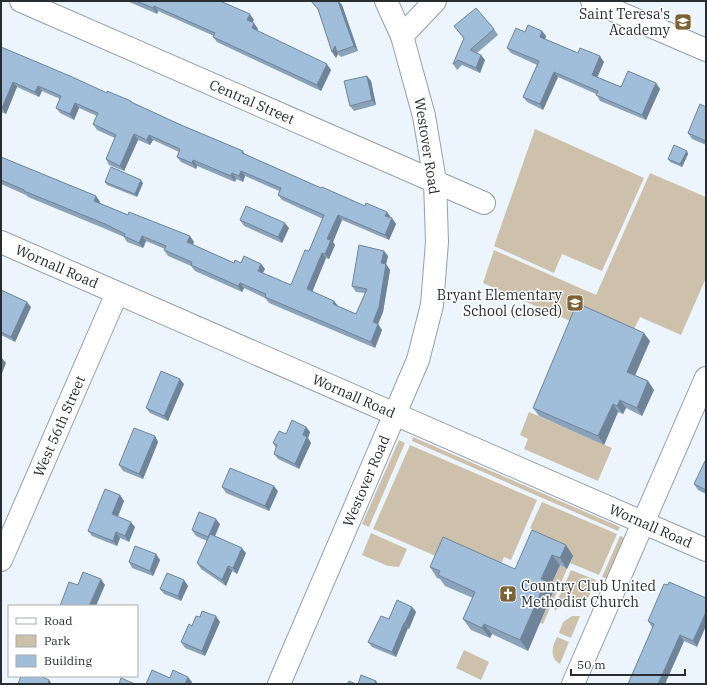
<svg xmlns="http://www.w3.org/2000/svg" width="707" height="685" font-family="'IBM Plex Serif',serif">
<style>
.green{fill:#cdc1ab}
.lines{fill:none;stroke-linecap:round;stroke-linejoin:round}
.minor-casing{stroke:#94a0ad;stroke-width:24}
.major-casing{stroke:#94a0ad;stroke-width:24}
.minor{stroke:#fff;stroke-width:22}
.major{stroke:#fff;stroke-width:22}
.wall{fill:#8aa3bb}
.shaded-wall{fill:#708499}
.building{fill:#a0bdda;stroke:#708499}
.labels{text-anchor:middle;dominant-baseline:central;stroke-width:3;stroke-linejoin:round;paint-order:stroke}
.poi-label{font-size:14px;fill:#282d32;stroke:#fff;text-anchor:end}
.street-label{font-size:14px;fill:#282d32;stroke:#fff}
</style>
<rect width="100%" height="100%" fill="#ecf5fd"/>
<path class="green" d="M535,129L644,178L602,271L562,254L554,273L494,246Z
M650,173L706,197V278L681,335L640,317L632,333L570,321L483,283L494,250L596,295Z
M529,412L612,448L598,481L524,449L528,439L520,435Z
M413,437L620,527L618,531L412,441Z
M399,440L405,443L369,527L362,524Z
M410,445L537,500L511,560L504,557L499,569L445,560L373,529Z
M542,502L617,534L599,575L570,563L573,556L530,528Z
M371,533L407,549L399,567L388,566L362,555Z
M620,536L625,538L607,579L602,577Z
M560,565L567,569L543,624L540,623L553,592L549,590Z
M571,570L596,580L586,603C573,600 565,601 555,611L554,608Z
M572,616H580L571,638L559,633L563,622Z
M557,637L569,642L560,664C549,657 552,647 557,637Z
M464,650L489,662L481,680L456,668Z"/>
<g class="lines">
<g class="minor-casing">
<g id="minor">
<path id="s1" d="M21,1L484,203"/>
<path d="M386,1L402,36"/>
<path d="M592,1L706,50"/>
<path id="s2" d="M1,560L117,293"/>
<path id="s3" d="M279,684L418,360L432,305L437,242L435,181L424,116L402,36L435,1"/>
<path d="M573,684L706,378"/>
</g>
</g>
<g class="major-casing">
<g id="major">
<path id="s4" d="M1,242L706,550"/>
</g>
</g>
<use href="#minor" class="minor"/>
<use href="#major" class="major"/>
</g>
<path class="wall" d="M127,1H220L254,20L252,22L258,29L257,31L331,70L321,91L217,42L213,37L214,36L158,11L157,14Z
M311,1H339L342,5L358,51L341,57L338,54L336,58L318,10Z
M454,26L494,29L498,35L477,53L485,60L480,73L462,65L457,70L453,64L464,39Z
M542,31L546,36L545,39L578,53L604,62L597,77L621,87L656,83L660,89L646,120L600,101L596,94L558,77L543,110L527,102L523,97L537,65L511,53L507,48L525,32Z
M1,47L107,93L131,101L133,103L181,125L243,151L245,154L321,188L365,206L387,212L396,224L389,240L342,220L333,242L335,245L329,259L326,258L312,292L334,301L338,306L356,314L365,293L356,292L352,286L384,251L388,256L386,264L390,270L383,312L378,324L382,330L375,348L269,303L265,298L244,288L242,292L195,271L191,266L168,256L164,250L165,249L146,241L143,248L127,242L124,237L108,230L28,197L26,195L1,184V157L96,196L100,202L99,203L194,242L192,244L234,263L261,264L265,269L263,273L291,285L309,251L323,219L282,200L278,195L279,191L245,176L243,182L236,179L235,182L197,166L196,169L181,162L177,157L179,152L153,140L150,145L138,140L124,171L109,165L106,159L115,138L97,130L93,124L97,116L79,108L74,120L60,113L56,108L60,99L42,91L39,97L17,87L6,114L1,112Z
M367,76L371,81L376,105L354,111L350,106Z
M706,107V145L692,139L688,133Z
M687,151L688,154L682,167L670,162L668,159Z
M105,182L143,183L137,197L107,185Z
M240,220L289,228L282,243L244,226Z
M1,290L31,307L15,342L1,335Z
M650,341L635,375L648,381L654,390L642,416L626,408L623,414L618,412L604,445L539,416L533,408Z
M184,384L168,421L150,413L146,408Z
M306,427L310,432L308,438L311,443L299,469L278,459L274,454L276,448L273,443L286,434Z
M155,436L158,442L143,479L123,471L119,465Z
M706,462V494L698,490L694,484Z
M222,487L278,491L269,511L226,493Z
M120,495L124,501L118,517L135,527L129,542L120,538L117,546L92,536L88,531Z
M220,524L215,536L246,553L237,574L232,571L226,586L201,569L197,563L207,541L196,536L192,530Z
M566,545L573,556L567,569L560,565L550,587L553,592L528,651L492,634L490,638L471,630L463,619L473,598L445,586L440,579L437,578L430,567L515,569Z
M156,554L160,560L153,576L132,568L129,562Z
M184,580L188,586L181,601L164,594L160,589Z
M668,585L697,647L684,641L665,684H628L653,627H652L648,621Z
M412,607L416,612L409,629L408,628L396,657L372,647L368,642L389,619Z
M200,617L220,622L205,656L185,648L181,642L192,626Z"/>
<path class="shaded-wall" d="M338,1L342,5L358,51L354,46Z
M154,6L158,11L157,14L153,8Z
M250,14L254,20L251,25L247,20Z
M254,23L258,29L256,34L252,28Z
M542,31L546,36L544,42L540,37Z
M335,46L337,52L338,54L336,58L332,52Z
M481,55L485,60L480,73L476,68Z
M600,56L604,62L596,80L592,75Z
M327,64L331,70L321,91L317,85Z
M554,72L558,77L543,110L540,104Z
M367,76L371,81L376,105L372,100Z
M13,82L17,87L6,114L2,108Z
M656,83L660,89L646,120L642,115Z
M38,86L42,91L39,97L35,92Z
M75,103L79,108L74,120L70,114Z
M134,134L138,140L124,171L120,166Z
M149,135L153,140L150,145L147,140Z
M687,151L688,154L682,167L680,164Z
M193,160L197,166L196,169L192,163Z
M241,171L245,176L243,182L239,176Z
M232,173L236,179L235,182L231,176Z
M141,180L143,183L137,197L135,194Z
M96,196L100,202L98,207L94,201Z
M387,212L391,218L385,216Z
M338,215L342,220L333,242L335,245L329,259L325,254L327,239Z
M392,218L396,224L389,240L385,235Z
M285,223L289,228L282,243L278,237Z
M142,236L146,241L143,248L139,243Z
M190,236L194,242L191,248L187,242Z
M384,251L388,256L385,269L381,263Z
M322,253L326,258L311,295L307,289Z
M261,264L265,269L261,276L258,271Z
M386,264L390,270L383,312L377,327L373,322Z
M240,283L244,288L242,292L238,286Z
M334,301L338,306L333,304Z
M27,302L31,307L15,342L11,337Z
M378,324L382,330L375,348L371,342Z
M644,333L650,341L633,380L627,372Z
M2,358L6,363L1,376V361Z
M180,379L184,384L168,421L164,416Z
M648,381L654,390L642,416L637,408Z
M620,400L626,408L623,414L617,406Z
M613,404L618,412L604,445L598,436Z
M306,427L310,432L308,438L311,443L299,469L295,464L303,435Z
M155,436L158,442L143,479L139,474Z
M274,486L278,491L269,511L265,506Z
M120,495L124,501L116,520L112,514Z
M216,519L220,524L212,543L208,537Z
M131,522L135,527L129,542L125,536Z
M116,532L120,538L117,546L113,541Z
M566,545L573,556L567,569L560,558Z
M242,548L246,553L237,574L233,568Z
M156,554L160,560L153,576L150,571Z
M552,555L560,565L550,587L553,592L528,651L520,640L541,579Z
M228,566L232,571L226,586L222,580Z
M101,579L105,585L96,606H89Z
M184,580L188,586L181,601L178,596Z
M412,607L416,612L409,629L405,623Z
M706,612V626L697,647L693,641Z
M216,616L220,622L205,656L202,651Z
M404,623L408,628L396,657L392,652Z
M484,624L492,634L490,638L482,628Z
M680,635L684,641L665,684H658Z
M188,677L192,682L191,684H185Z
M49,680L52,684H48Z
M376,681L378,684H374Z"/>
<path class="building" d="M136,1H220L250,14L247,20L254,23L252,28L327,64L317,85L213,37L215,33L154,6L153,8Z
M311,1H338L354,46L337,52L335,46L332,52L318,9Z
M476,8L494,29L470,50L481,55L476,68L458,60L453,64L464,38L454,26Z
M528,25L542,31L540,37L578,53L580,48L600,56L592,75L621,87L628,71L656,83L642,115L596,95L598,91L554,72L540,104L523,97L539,61L507,48L516,28L525,32Z
M1,47L32,60L70,76L107,93V91L131,101V102L181,125L243,151L242,153L321,188L322,187L365,206L366,203L387,212L385,216L392,218L385,235L338,215L327,239L331,240L325,254L322,253L307,289L334,301L333,304L356,314L367,289L352,286L359,245L384,251L381,263L386,264L379,307L373,322L378,324L371,342L265,297L266,294L240,283L238,286L191,265L192,262L164,250L166,246L142,236L139,243L124,236L125,234L105,224L24,191V190L1,180V157L96,196L94,201L128,215L129,212L190,236L187,242L234,263L235,260L241,263L244,256L261,264L258,271L291,285L305,250L309,251L324,215L278,195L281,188L241,171L239,176L232,173L231,176L193,160L192,163L177,157L180,149L149,135L147,140L134,134L120,166L106,159L116,135L93,124L98,113L75,103L70,114L56,108L61,96L38,86L35,92L13,82L2,108H1Z
M367,76L372,100L350,106L344,81Z
M700,104L706,107V141L688,133Z
M674,145L687,151L680,164L668,159Z
M111,167L141,180L135,194L105,182Z
M246,206L285,223L278,237L240,220Z
M1,290L27,302L11,337L1,332Z
M577,303L644,333L627,372L648,381L637,408L620,400L617,406L613,404L598,436L533,408Z
M161,371L180,379L164,416L146,408Z
M292,420L306,427L303,435L307,437L295,464L274,454L277,445L273,443L279,431L286,434Z
M134,428L155,436L139,474L119,465Z
M705,461L706,462V490L694,484Z
M230,468L274,486L265,506L222,487Z
M105,489L120,495L112,514L131,522L125,536L116,532L113,541L88,531Z
M199,512L216,519L208,537L192,530Z
M532,530L566,545L560,558L552,555L541,579L546,581L520,640L484,624L482,628L463,619L475,592L438,575L440,571L430,567L443,537L515,569Z
M210,534L242,548L233,568L228,566L222,580L197,563Z
M135,546L156,554L150,571L129,562Z
M83,572L101,579L89,606H60L69,582L78,585Z
M167,573L184,580L178,596L160,589Z
M669,582L706,598V612L693,641L680,635L658,684H628L654,624L648,621L664,584L668,585Z
M397,600L412,607L405,623H404L392,652L368,642L381,616L389,619Z
M202,611L216,616L202,651L181,642L189,624L192,626L196,616L200,617Z
M152,670L170,678L173,670L188,677L185,684H146Z
M361,675L376,681L374,684H358Z
M21,676H40L49,680L48,684H18Z
M121,678L135,684H119Z
M349,681L356,684H347Z"/>
<defs>
<g id="school-square" transform="scale(0.9)"><rect x="-9" y="-9" width="18" height="18" rx="4" fill="#7c6234" stroke="#fff"/><path d="M0-5L7-2L0 1L-7-2ZM-4 1L0 2.5L4 1V4Q0 6-4 4Z" fill="#fff"/></g>
<g id="church-square" transform="scale(0.9)"><rect x="-9" y="-9" width="18" height="18" rx="4" fill="#7c6234" stroke="#fff"/><path d="M-1.2-6h2.4v3.5h3.3v2.4h-3.3V6h-2.4V-.1h-3.3v-2.4h3.3Z" fill="#fff"/></g>
</defs>
<g fill-rule="evenodd">
<use href="#school-square" x="683" y="22"/>
<use href="#school-square" x="575" y="303"/>
<use href="#church-square" x="508" y="594"/>
</g>
<g class="labels">
<g class="poi-label">
<text x="670" y="14">Saint Teresa's<tspan x="670" dy="16">Academy</tspan></text>
<text x="562" y="295">Bryant Elementary<tspan x="562" dy="16">School (closed)</tspan></text>
<text x="521" y="586" text-anchor="start">Country Club United<tspan x="521" dy="16">Methodist Church</tspan></text>
</g>
<g class="street-label">
<text stroke="none"><textPath href="#s1" startOffset="252">Central Street</textPath></text>
<text transform="translate(427 146) rotate(81)">Westover Road</text>
<text stroke="none"><textPath href="#s4" startOffset="61">Wornall Road</textPath></text>
<text stroke="none"><textPath href="#s4" startOffset="385">Wornall Road</textPath></text>
<text stroke="none"><textPath href="#s2" startOffset="146">West 56th Street</textPath></text>
<text stroke="none"><textPath href="#s3" startOffset="221">Westover Road</textPath></text>
<text stroke="none"><textPath href="#s4" startOffset="709">Wornall Road</textPath></text>
</g>
</g>
<rect width="707" height="685" fill="none" stroke="#282d32" stroke-width="4"/>
<rect x="8" y="605" width="130" height="72" fill="#ffffff" stroke="#a9abad"/>
<rect x="16" y="618" width="20" height="6" fill="#ffffff" stroke="#a9abad"/>
<text x="44" y="625" font-size="12" fill="#282d32">Road</text>
<rect x="16" y="635" width="20" height="12" fill="#cdc1ab" stroke="#a9abad"/>
<text x="44" y="645" font-size="12" fill="#282d32">Park</text>
<rect x="16" y="655" width="20" height="12" fill="#a0bdda" stroke="#a9abad"/>
<text x="44" y="665" font-size="12" fill="#282d32">Building</text>
<path d="M571 669v6h114v-6" fill="none" stroke="#282d32" stroke-width="2"/>
<text x="577" y="669" font-size="12" fill="#282d32" stroke="#ffffff" stroke-width="3" paint-order="stroke">50 m</text>
</svg>
